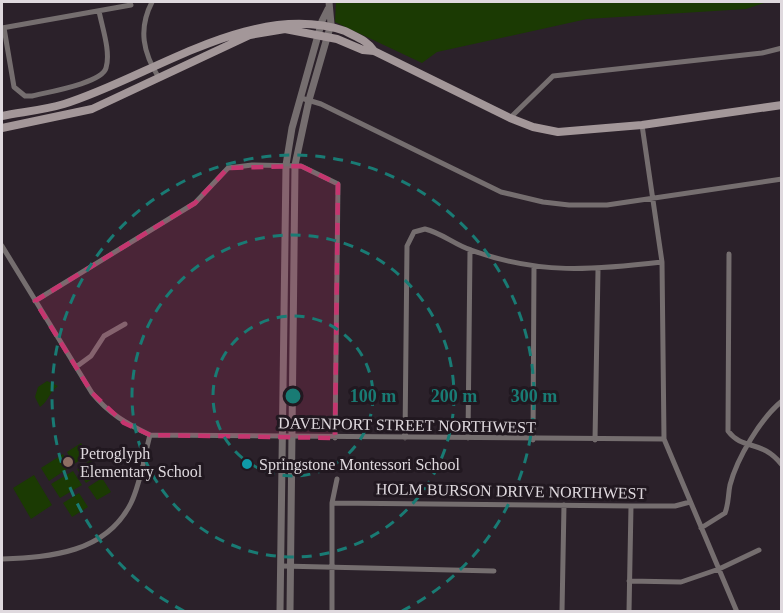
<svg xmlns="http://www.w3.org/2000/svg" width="783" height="613" font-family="'Times New Roman',serif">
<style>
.green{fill:#1b3a03}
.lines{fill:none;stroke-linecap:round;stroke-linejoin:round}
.minor{stroke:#756e6f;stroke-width:5}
.tertiary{stroke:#756e6f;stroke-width:7}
.secondary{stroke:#a39799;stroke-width:8}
.marked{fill:#c6356f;fill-opacity:0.2;stroke:#c6356f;stroke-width:4.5;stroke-dasharray:12 8;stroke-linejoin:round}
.ring{fill:none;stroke:#197b74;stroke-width:3;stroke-dasharray:10 8}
.education-dot{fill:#8d6e63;stroke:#211820;stroke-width:2}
.culture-dot{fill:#0f9aa8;stroke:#211820;stroke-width:2}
.labels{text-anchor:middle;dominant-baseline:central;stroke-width:6;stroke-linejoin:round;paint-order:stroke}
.street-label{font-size:16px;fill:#dfd9de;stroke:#211820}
.poi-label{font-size:16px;fill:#dfd9de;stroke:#211820;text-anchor:start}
.centre{fill:#197b74;stroke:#211820;stroke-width:3}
.ring-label{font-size:18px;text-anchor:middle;font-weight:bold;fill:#197b74;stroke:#211820;stroke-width:6;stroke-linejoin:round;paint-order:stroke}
</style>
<rect width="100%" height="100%" fill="#2b212a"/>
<path class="green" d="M336,2H767L746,9L587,19L437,52L422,63L335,22Z
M47,381L58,386C49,392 49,401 40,407L35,397L38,387Z
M81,443L88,455L74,464L67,452Z
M63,454L70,467L49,481L41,468Z
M91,460L100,474L86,483L77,469Z
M73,471L82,485L60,498L51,484Z
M34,475L52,505L31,519L13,488Z
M102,478L111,492L97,500L88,487Z
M79,493L88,507L72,517L63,503Z"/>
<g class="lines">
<path class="minor" d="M152,2C138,29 143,53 159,78
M2,28L131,5
M4,28L14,87L25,96H32C48,92 102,83 106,68C111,52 102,27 99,11
M301,98L321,104L501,192L543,202L569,205H607L782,179
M510,118L553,76L762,53L782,48
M642,125L662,262L664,439L737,612
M2,246L92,393C108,413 127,424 150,435L664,439
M729,254L728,431C743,451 762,439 782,465
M35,301L195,203L228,168L252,165L301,166L338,184L335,438
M76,367L91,356L104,336L125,324
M405,438L407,246L414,232L425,229C442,233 455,245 471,250C539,275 593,270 662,262
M468,438L470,250
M533,440L534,266
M595,440L598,270
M332,503L631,506H675L690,502
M701,528L725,513C729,503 728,494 730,485C737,458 761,418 782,401
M2,559C51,557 106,553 131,503C141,482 144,457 150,435
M282,566L494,571
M629,581L681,582L719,569L759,550
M332,612V503L337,479
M562,612L564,505
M629,612L631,506"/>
<path class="tertiary" d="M280,612L286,165L292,128L322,21L328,9
M290,612L295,165L309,100L331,24L329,2"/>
<path class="secondary" d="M2,116C22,112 44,110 64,104C151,77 252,0 345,31C356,37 367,40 374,51
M2,128L92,109L250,35L285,29L337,39L363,50L374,51L510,118L533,127L558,132L642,125L782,105"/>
</g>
<path class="marked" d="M301,166L338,184L335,438L150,435L124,423L92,393L35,301L195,203L228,168Z"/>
<g class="ring">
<circle cx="293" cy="396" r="80"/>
<circle cx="293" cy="396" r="161"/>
<path d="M184 611A241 241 0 1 1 402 611"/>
</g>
<circle class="education-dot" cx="68" cy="462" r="6"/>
<circle class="culture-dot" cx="247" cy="464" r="6"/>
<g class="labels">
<g class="street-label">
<text transform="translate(407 425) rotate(1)">DAVENPORT STREET NORTHWEST</text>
<text transform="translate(511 491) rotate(1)">HOLM BURSON DRIVE NORTHWEST</text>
</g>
<g class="poi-label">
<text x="80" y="453">Petroglyph<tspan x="80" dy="18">Elementary School</tspan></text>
<text x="259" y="464">Springstone Montessori School</text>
</g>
</g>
<circle cx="293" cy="396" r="9" class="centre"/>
<g class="ring-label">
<text x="373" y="402">100 m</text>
<text x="454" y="402">200 m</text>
<text x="534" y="402">300 m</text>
</g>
<rect width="783" height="613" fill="none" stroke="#dfd9de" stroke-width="6"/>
</svg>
